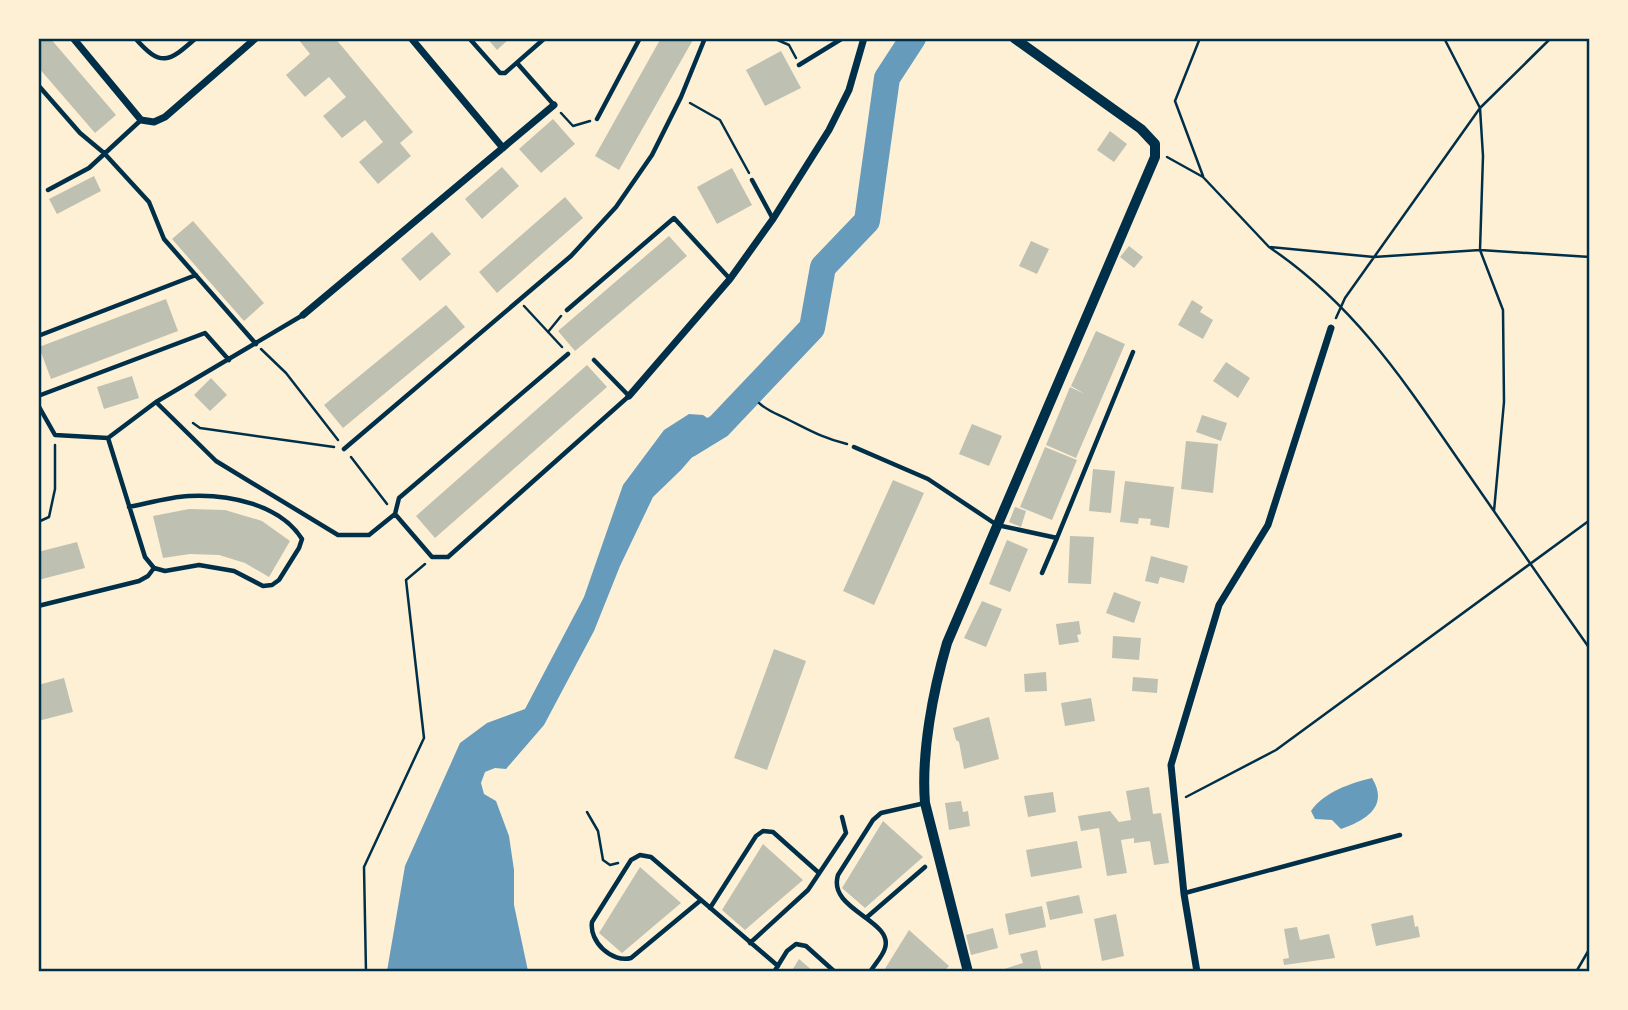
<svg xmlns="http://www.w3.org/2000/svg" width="1628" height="1010" font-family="'Fira Sans',sans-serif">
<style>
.water{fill:#669bbc}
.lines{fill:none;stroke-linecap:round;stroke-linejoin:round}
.river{stroke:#669bbc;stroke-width:26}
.building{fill:#bec0b2}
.path{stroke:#003049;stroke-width:2.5}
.service{stroke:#003049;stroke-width:4.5}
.minor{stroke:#003049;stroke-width:7}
.tertiary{stroke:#003049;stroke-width:10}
.neatline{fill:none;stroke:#003049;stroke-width:2.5}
</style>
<rect width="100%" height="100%" fill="#fdf0d5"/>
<path class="water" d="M689,414L703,415L719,426L681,470L653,497L620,566L594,631L544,725L506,769L495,768L485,772L481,783L484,794L496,801L509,836L514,870V905L528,971H387L405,866L460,743L487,723L525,709L584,597L623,485L664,430Z
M1372,778C1390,807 1364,821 1341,829L1332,820L1315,819L1311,811C1324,792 1351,783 1372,778Z"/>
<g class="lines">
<path class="river" d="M688,445L719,426L812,328L823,267L867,221L887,78L913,38"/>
</g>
<path class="building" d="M38,38H50L116,115L95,133L38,67Z
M301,38H335L413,132L400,143L411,156L378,184L359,162L383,142L365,120L342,138L323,116L346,97L329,77L305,97L286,75L310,54L299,40Z
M487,38H510L497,50Z
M661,38H694L619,170L595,156Z
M781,51L801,88L765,106L746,70Z
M553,119L575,144L541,173L519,149Z
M1110,131L1127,144L1114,162L1097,150Z
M502,167L519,186L482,219L465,199Z
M732,168L752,205L717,224L697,187Z
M94,176L101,191L57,214L49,199Z
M565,197L583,218L497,293L479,272Z
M193,221L264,303L244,321L172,239Z
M432,232L451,254L420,281L401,259Z
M669,236L687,256L575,351L558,331Z
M1031,241L1049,249L1037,274L1019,266Z
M1129,246L1143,257L1134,268L1120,257Z
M166,299L178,331L51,379L39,347Z
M1192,300L1203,307L1200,312L1213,320L1203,339L1178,325Z
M446,305L465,327L343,428L324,405Z
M1096,331L1125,344L1076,458L1046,445L1070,387L1085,394L1071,386Z
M1226,362L1250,378L1238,398L1213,381Z
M587,365L607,387L435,538L416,516Z
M132,376L139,398L104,409L97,387Z
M211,378L227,395L210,411L194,395Z
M1202,415L1227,423L1221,441L1196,432Z
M972,424L1002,436L989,466L959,454Z
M1186,441L1218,444L1213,493L1181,489Z
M1045,447L1077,460L1052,520L1020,507Z
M1093,469L1115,471L1111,513L1089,511Z
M893,480L924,493L874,605L843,591Z
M1125,481L1174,487L1169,528L1150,525L1151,519L1139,518L1138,524L1120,522Z
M1015,507L1026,511L1021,527L1009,522Z
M189,509L225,510L262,521L290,541L269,577L245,563L219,555L190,554L163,558L153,516Z
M1070,536L1094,537L1091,584L1068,583Z
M1007,540L1028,549L1010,592L989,584Z
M77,542L85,568L38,580V552Z
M1151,556L1188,566L1184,583L1160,577L1158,584L1145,581Z
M1114,592L1141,602L1134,623L1106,613Z
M982,601L1002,609L986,647L964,638Z
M1079,621L1081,634L1077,635L1079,642L1059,645L1056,624Z
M1113,636L1141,638L1139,660L1112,658Z
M774,649L806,661L767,770L734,758Z
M1046,672L1047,691L1025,692L1024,674Z
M1133,677L1158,679L1157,693L1132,691Z
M64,678L73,712L38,721V685Z
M1091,698L1095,721L1065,726L1061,703Z
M989,717L999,759L964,769L959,742L956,740L953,728Z
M1149,787L1153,814L1161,813L1169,863L1154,865L1150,841L1134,843V838L1121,840L1127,873L1107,876L1099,828L1081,831L1078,816L1110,811L1119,822L1131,820L1126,791Z
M1053,792L1056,812L1028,817L1024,796Z
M961,801L963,812L968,811L970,826L949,830L945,803Z
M883,821L923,857L865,908L842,888Z
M1077,841L1082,868L1031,877L1026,850Z
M763,844L803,880L745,930L722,910Z
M640,867L681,903L622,953L599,933Z
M1079,895L1083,913L1050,920L1046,902Z
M1042,906L1046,927L1009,935L1005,914Z
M1116,914L1124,956L1102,961L1094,919Z
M1413,915L1415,927L1418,926L1420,937L1376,946L1371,924Z
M1297,927L1300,940L1329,934L1335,958L1284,965L1283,959L1289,958L1284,929Z
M993,928L998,948L971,955L966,935Z
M909,930L949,966L943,972H883Z
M1037,950L1042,972H995L1023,963L1020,954Z
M799,959L814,972H791Z"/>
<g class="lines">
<path class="path" d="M773,38L789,45L796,58
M1200,38L1175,101L1203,176
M1444,38L1480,108L1483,156L1480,250L1503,310L1504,402L1494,511
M690,103L720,120L749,173
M561,113L573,126L590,121
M1167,157L1203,177L1269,247L1374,257L1480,250L1590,257
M1269,247C1355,305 1404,381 1462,465C1504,526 1547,588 1590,649
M524,306L562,347
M1336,318L1345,298L1480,108L1551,38
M548,332L561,316
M261,349L286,373L338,440
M759,403C769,412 778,414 789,420C811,431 823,438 847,444
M193,423L200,428L334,447
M351,457L387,504
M38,522L49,517L55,489V445
M1186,797L1276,750L1590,520
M587,812L598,831L603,860L610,865L618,863
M366,972L364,867L424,738L406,580L425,564
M1576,972L1590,948"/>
<path class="service" d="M135,38C161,68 169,62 196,38
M469,38L500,73H505L545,38
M517,63L554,105
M799,65L843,38
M38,85L80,133L104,153L149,202L164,239L256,344
M597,119L640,38
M752,180L773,219
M48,190L89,168L141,120
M567,310L674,218L730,279
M38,336L196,275
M568,354L399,498L395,514L432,557H448L629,396L594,360
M38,396L205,333L229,360
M156,402L216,461L338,535H369L395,514
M38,405L55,435L108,438L156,402L303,315
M108,438L145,557L154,568L165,571L199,565L234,571L263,586L272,585L279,580L299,548L302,539C280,504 228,494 189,496C169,497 149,503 129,507
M854,447L928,479L997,525L1057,538L1133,352
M344,449L571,256L616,207L652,155L681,97L705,38
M1042,573L1057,538
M38,606L139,581L148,576L154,568
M1185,893L1400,835
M701,900L631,958C612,963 589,942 592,922L631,860L640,855L651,857L778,966
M710,908L756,836L763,831L773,832L819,873
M866,918L925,867
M750,943L808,890L846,833L842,817
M774,972L787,951L796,944L806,946L835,972
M870,972C874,965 883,956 885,948C894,920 827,910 838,875L873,820L881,813L925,803"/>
<path class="minor" d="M73,38L141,120L154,122L165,117L256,38
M411,38L503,148
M303,315L554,105
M629,396L730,279L773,219L829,130L849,90L864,38
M1197,972L1184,894L1171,765L1219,605L1268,525L1331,328"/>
<path class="tertiary" d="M968,972L925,803C921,753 933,691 947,643L1155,157V144L1141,129L1014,38"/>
</g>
<rect width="1628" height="1010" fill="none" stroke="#fdf0d5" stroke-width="80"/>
<rect x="40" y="40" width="1548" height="930" class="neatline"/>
</svg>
